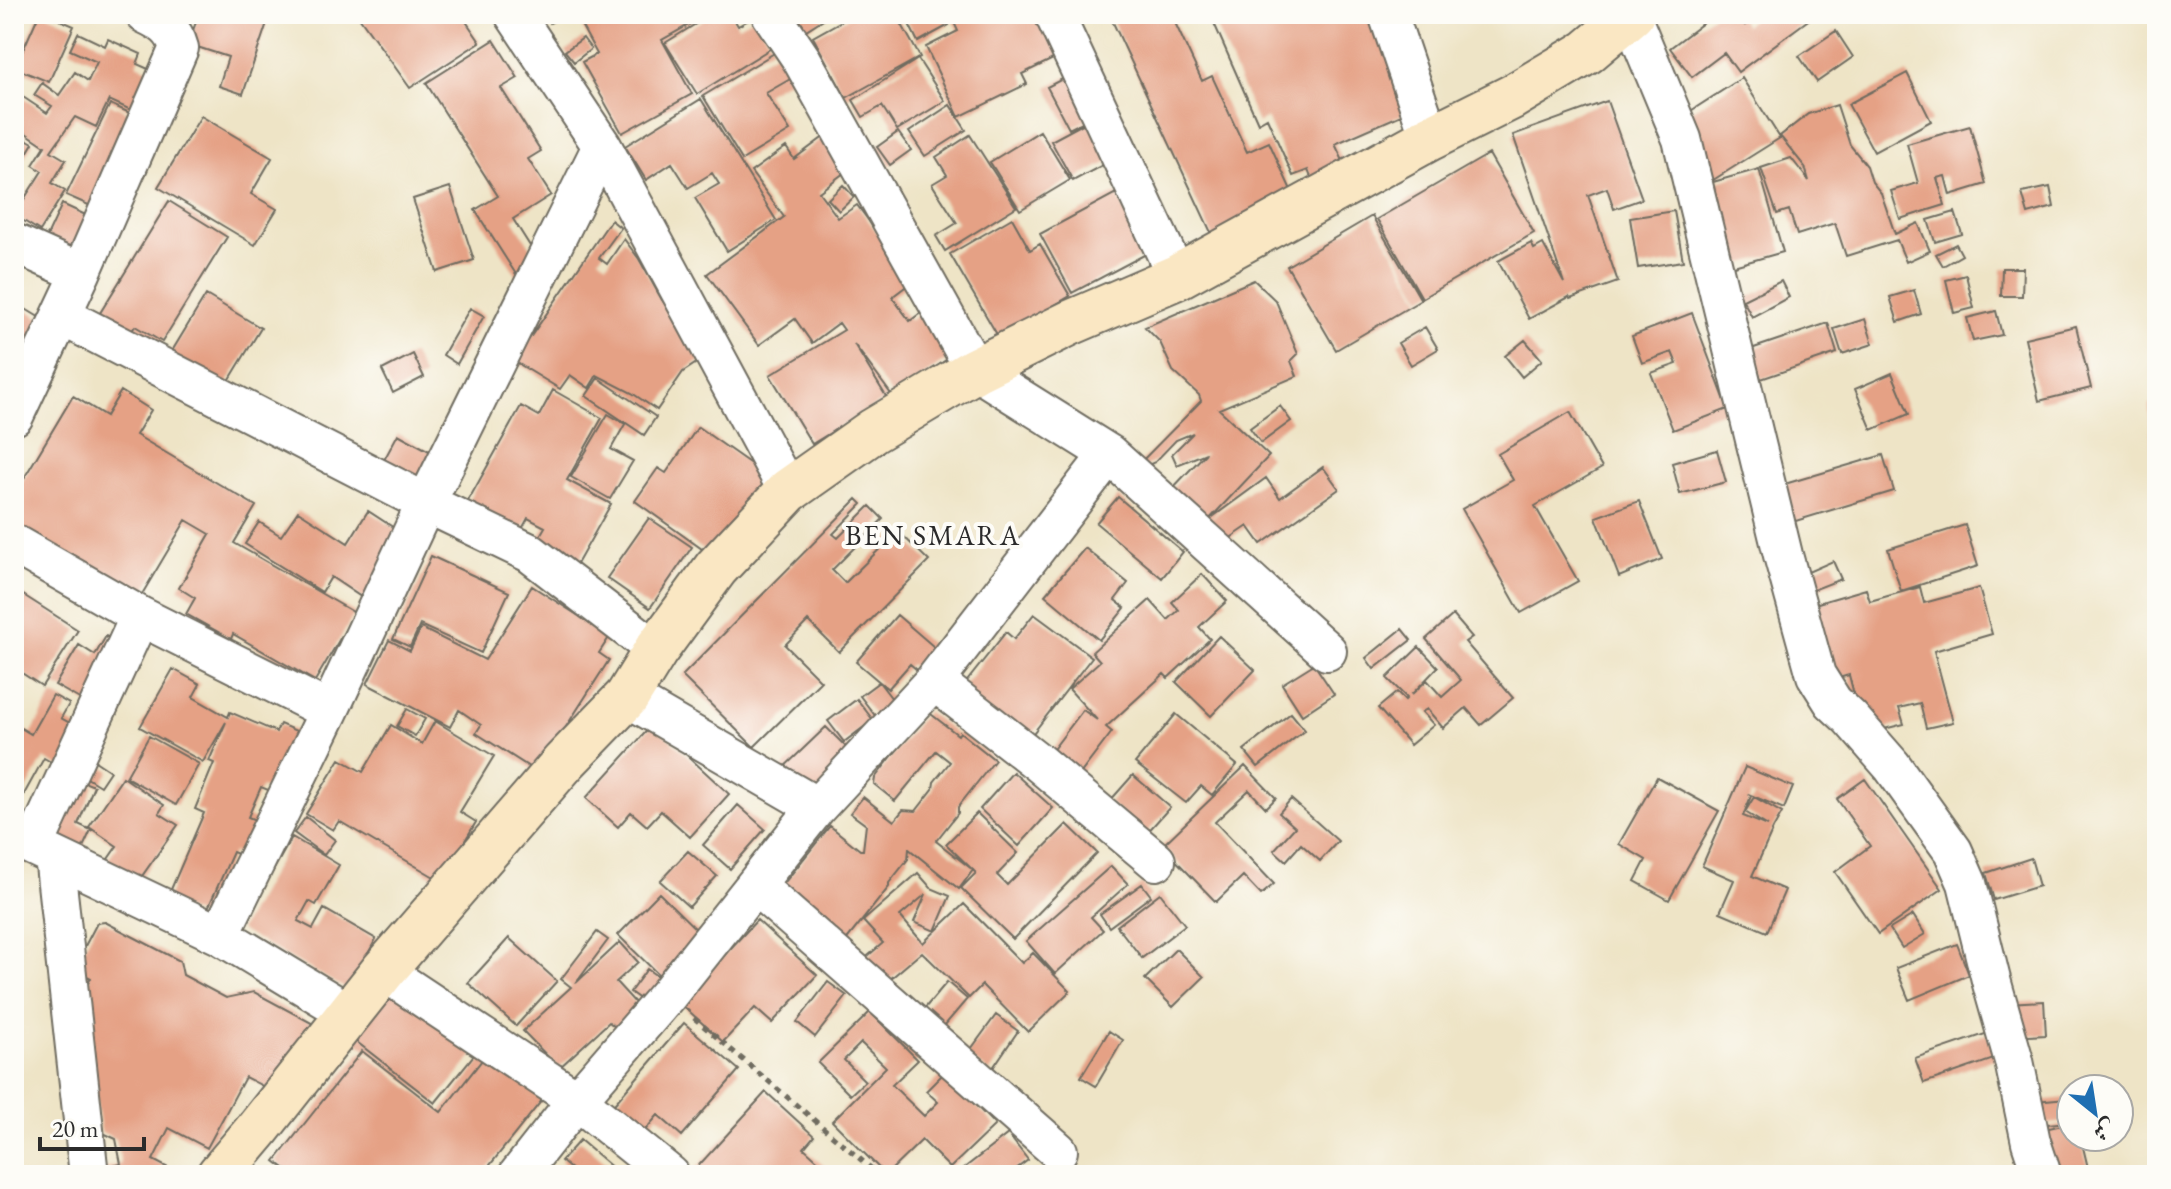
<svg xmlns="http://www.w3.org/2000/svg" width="2171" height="1189" font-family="'EB Garamond',Amiri,serif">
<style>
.building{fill:#e5a185}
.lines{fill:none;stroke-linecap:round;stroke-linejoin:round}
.street-casing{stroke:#6f6c61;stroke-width:42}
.secondary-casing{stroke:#6f6c61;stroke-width:48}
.path{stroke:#6f6c61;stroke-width:5;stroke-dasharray:6 6;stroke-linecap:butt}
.street{stroke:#fff;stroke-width:38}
.secondary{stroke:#fae7c3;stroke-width:44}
.labels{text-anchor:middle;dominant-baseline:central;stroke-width:8;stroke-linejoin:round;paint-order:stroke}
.neighbourhood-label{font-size:28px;letter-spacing:2px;fill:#2b2b2b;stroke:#fdfcf7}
</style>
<rect width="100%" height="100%" fill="#fdfcf7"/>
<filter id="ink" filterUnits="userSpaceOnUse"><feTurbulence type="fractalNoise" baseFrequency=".0125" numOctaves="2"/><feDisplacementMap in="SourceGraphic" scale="16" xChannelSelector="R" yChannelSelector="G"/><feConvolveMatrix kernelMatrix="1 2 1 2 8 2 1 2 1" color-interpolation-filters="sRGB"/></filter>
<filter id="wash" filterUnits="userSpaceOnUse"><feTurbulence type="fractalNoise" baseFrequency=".006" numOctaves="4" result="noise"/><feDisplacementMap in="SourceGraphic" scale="32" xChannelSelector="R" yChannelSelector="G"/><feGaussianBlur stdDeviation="1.8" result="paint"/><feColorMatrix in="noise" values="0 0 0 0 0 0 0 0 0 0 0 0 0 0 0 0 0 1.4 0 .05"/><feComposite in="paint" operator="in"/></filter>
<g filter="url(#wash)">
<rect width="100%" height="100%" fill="#eee4c6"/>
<g id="blocks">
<path class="building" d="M39,14H46L74,26L49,82L15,68Z
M199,14H270L243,94L219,86L228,57L188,44Z
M357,14H461L480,42L410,88Z
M545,14H567L550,23Z
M575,14H708L662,40L692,94L622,133L582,62L597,54Z
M712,14H731L738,26L754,17L773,47L697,94L665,43Z
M796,14H831L806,30Z
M854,14H896L920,57L846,98L813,37Z
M904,14H943L949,25L918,42Z
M950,14H1069L1084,44L1022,74L1027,84L959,117L926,47L958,31Z
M1109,14H1171L1202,81L1212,76L1247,152L1269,142L1296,201L1214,239Z
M1210,14H1393L1431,102L1335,144L1345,165L1312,180L1308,170L1293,176L1267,118L1258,123Z
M1715,14H1737L1745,25L1759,14H1809L1811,18L1738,72L1724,53L1692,77L1670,48Z
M1836,31L1853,57L1817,82L1799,56Z
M78,33L105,46L108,39L141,54L137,64L171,79L153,120L109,100L96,127L75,117L51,151L66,160L52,183L65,191L40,231L14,215L42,171L33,165L45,146L14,125V91L47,113L52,106L34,95L42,83L59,95L75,72L88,81L97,62L70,50Z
M583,38L591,49L574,62L565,51Z
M494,40L518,78L501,88L541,151L528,159L551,195L513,219L542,265L519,279L475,210L498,196L426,83Z
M776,52L792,78L766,93L790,131L742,160L703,96Z
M918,59L945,101L897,130L882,106L863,117L853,100Z
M1095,62L1117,104L1069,129L1047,87Z
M1907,73L1931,121L1874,152L1848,104Z
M1742,78L1780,138L1710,182L1672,123Z
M701,99L776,220L727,251L695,198L719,184L712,173L688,188L672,163L646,180L625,146Z
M1607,101L1642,199L1614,209L1607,188L1588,195L1618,282L1570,299L1569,297L1529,319L1498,261L1531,243L1534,249L1543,244L1564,283L1513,135Z
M110,104L154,124L111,215L66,195Z
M950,105L966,130L925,156L909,132Z
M1837,105L1850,145L1867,166L1872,182L1881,193L1895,234L1918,223L1930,251L1906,262L1897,240L1846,256L1835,223L1797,235L1789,210L1777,214L1761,168L1791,158L1809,181L1805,167L1780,136L1808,114Z
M1105,112L1127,152L1073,181L1051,141Z
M201,116L272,158L251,194L277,209L255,245L158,187Z
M1970,126L1986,184L1950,195L1945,176L1937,178L1945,205L1900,219L1891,191L1918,183L1907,144Z
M1040,131L1070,180L1020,210L990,162Z
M14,132L33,143L14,175Z
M898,132L911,150L890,165L877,147Z
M970,135L1016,207L945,251L936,236L957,223L932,184L947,175L936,157Z
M825,136L849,169L819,192L838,218L857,205L913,281L892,297L910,321L927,308L958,351L894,398L854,344L887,398L812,444L770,375L844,330L839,323L812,343L795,319L759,345L707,274L784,217L751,172L786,147L794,159Z
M1489,154L1534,233L1422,298L1377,219Z
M1759,169L1783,252L1730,267L1706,184Z
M843,185L854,197L839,211L828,199Z
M450,187L474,260L437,272L413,199Z
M2050,187L2054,207L2028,214L2022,193Z
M1116,193L1148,253L1072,293L1040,234Z
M169,201L227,237L162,342L135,326L123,345L92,326Z
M62,204L105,224L82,276L38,256Z
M1674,211L1683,261L1638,268L1630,218Z
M1955,212L1962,234L1935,242L1928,220Z
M1372,216L1421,300L1336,350L1287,266Z
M1012,218L1030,250L1040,244L1070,296L999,338L950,254Z
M611,220L621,228L599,258L607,264L624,239L639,259L662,300L704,358L683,372L657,410L632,393L597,375L589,388L570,375L560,389L514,361Z
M1956,244L1962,255L1943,266L1936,254Z
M2002,268H2023L2022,296H2001Z
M1966,275L1974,308L1954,313L1946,280Z
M1254,280L1276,301L1298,354L1291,361L1297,376L1219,409L1269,456L1205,524L1170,491L1206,453L1177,465L1172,454L1193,433L1176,440L1155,462L1130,473L1201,401L1199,395L1173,371L1160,342L1145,327Z
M1781,281L1789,297L1752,317L1743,300Z
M1914,290L1921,314L1898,322L1890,297Z
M206,295L261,328L224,389L169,356Z
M14,302L42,319L14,367Z
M470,308L484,316L457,364L443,355Z
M1996,311L2002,335L1973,341L1967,318Z
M1692,313L1728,409L1673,430L1651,373L1677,364L1672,352L1642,363L1632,336Z
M1865,319L1873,344L1842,354L1834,329Z
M1828,323L1837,353L1761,379L1751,349Z
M2076,326L2091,388L2039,401L2025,338Z
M1425,327L1438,349L1411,365L1398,343Z
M1525,340L1542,360L1522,377L1505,356Z
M413,354L424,377L393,393L382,370Z
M1892,373L1909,414L1872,430L1855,389Z
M598,378L656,417L644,435L586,396Z
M553,390L602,418L567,480L611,504L572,573L531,551L545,527L528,518L512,547L459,517L521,406L539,416Z
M121,391L151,410L136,435L256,506L234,543L355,613L315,681L233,634L231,639L186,614L195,598L179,588L210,534L186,520L138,601L14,528V495L73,396L106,416Z
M2149,404H2157V452L2152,453Z
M1280,406L1291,421L1261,443L1250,428Z
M1570,412L1602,468L1535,506L1578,581L1521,613L1462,509L1513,480L1498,454Z
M608,414L625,424L611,449L633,461L610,499L571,477Z
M698,427L772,479L716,559L635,501L658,468L666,473Z
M398,434L433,453L413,491L377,473Z
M1717,450L1726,482L1680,494L1672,463Z
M1883,455L1894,491L1789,523L1778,486Z
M1323,467L1339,489L1261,544L1248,526L1226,541L1210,519L1266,478L1280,498Z
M1118,497L1183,552L1162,578L1096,523Z
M857,499L862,504L833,534L838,538L870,506L883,519L832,570L845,583L898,531L929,561L839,652L808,621L785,645L821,681L754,747L682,676Z
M1639,501L1662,559L1619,577L1596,517Z
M298,511L348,543L368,511L408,537L367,601L331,577L322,592L245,544L259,522L281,536Z
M649,518L692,547L650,608L607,578Z
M1965,525L1978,566L1901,591L1888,549Z
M1085,548L1128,583L1115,600L1125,608L1099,640L1045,595Z
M431,556L509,592L481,653L420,625L410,647L393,639Z
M1833,561L1841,579L1808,592L1801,575Z
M1202,574L1227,601L1199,627L1210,639L1168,678L1164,674L1106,727L1112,732L1077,778L1048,756L1083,710L1097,720L1069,689L1100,661L1092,652L1150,600L1168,620L1179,610L1172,602Z
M532,586L610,636L599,653L609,660L537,772L476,733L481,725L459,710L450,727L367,684L389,640L410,651L421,628L485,660Z
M1920,587L1924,603L1979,588L1992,634L1934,651L1953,722L1926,728L1920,703L1899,708L1904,724L1864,734L1849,675L1835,679L1801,608L1866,589L1870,601Z
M14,589L78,630L42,686L14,668Z
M1034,614L1092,657L1027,741L960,690L1006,632L1014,639Z
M897,615L948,659L929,680L910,664L888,689L856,662Z
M1453,615L1472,637L1465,642L1513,698L1481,725L1466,708L1443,728L1427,709L1422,712L1434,725L1410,745L1378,708L1397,692L1405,700L1407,698L1387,678L1419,647L1438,667L1411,695L1427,680L1442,697L1461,680L1426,639Z
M1402,629L1411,640L1374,669L1366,658Z
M106,636L131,650L97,709L55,685L79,645L95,655Z
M1219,636L1255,670L1211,716L1176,682Z
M1314,664L1334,694L1302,715L1282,684Z
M173,669L200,684L193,697L228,717L230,712L276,732L280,724L308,736L283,796L261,787L248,817L265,824L250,859L233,852L204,917L166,901L204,813L195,809L214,763L209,761L226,722L203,762L140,727Z
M879,682L899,708L880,722L860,696Z
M53,695L69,704L61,718L86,732L65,770L44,758L17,807L14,805V724L31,734Z
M857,699L873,720L844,742L828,721Z
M407,709L425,719L415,736L397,726Z
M927,711L958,735L960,732L995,760L958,807V813L936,841L973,870L959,889L909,849L908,859L889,883V887L840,948L774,896L830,826L860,850H863L866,825L850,813L863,797L894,821L903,810L916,811L933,789L934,782L950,762L936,751L895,801L874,784L875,778Z
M1291,713L1305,730L1258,767L1244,750Z
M1176,714L1237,765L1212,795L1201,786L1186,803L1135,763Z
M435,721L494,756L460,812L476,822L441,881L339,821L333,830L306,814L340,759L363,772L391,725L422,744Z
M653,724L729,794L690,837L661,811L647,826L631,812L618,827L586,798Z
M826,727L854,755L809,800L780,771Z
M149,736L199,764L176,805L126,777Z
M92,759L110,771L100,786L82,775Z
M1245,766L1276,798L1266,808L1249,790L1215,822L1274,884L1261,895L1243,876L1216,902L1162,846Z
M1745,767L1793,787L1784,809L1748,794L1751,796L1743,816L1768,826L1745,812L1754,797L1782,813L1773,829L1752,876L1785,890L1767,932L1720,912L1734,880L1702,866Z
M1013,772L1053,808L1019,846L980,809Z
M1133,775L1170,807L1145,835L1109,802Z
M123,777L164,805L159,813L178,825L137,883L106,862L117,846L89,827Z
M1657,777L1719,811L1669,900L1635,881L1646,860L1619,844Z
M1865,779L1942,889L1878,934L1835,872L1870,846L1837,799Z
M79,780L94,786L78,824L91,830L80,854L52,842Z
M1291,799L1338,841L1320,861L1301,844L1286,861L1274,850L1295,827L1279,813Z
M738,805L765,829L730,869L703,845Z
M977,813L1018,853L997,875L1007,885L1067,824L1097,853L1013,939L961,888L976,873L946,844Z
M306,817L335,840L324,855L294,833Z
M292,837L339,865L316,905L309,901L298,921L313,929L324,909L376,939L348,990L240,930Z
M688,851L717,876L689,907L660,881Z
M2031,858L2039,886L1994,900L1986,873Z
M1111,866L1128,884L1091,917L1103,930L1055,974L1026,941Z
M918,873L931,888L950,896L935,931L914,922L926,894L900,916L923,943L964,904L1022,963L1033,953L1070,991L1028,1032L982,985L969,998L922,952L883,985L862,961L883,943L863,921Z
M1142,884L1151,896L1109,927L1100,914Z
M659,893L706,939L665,981L618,935Z
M1160,893L1185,925L1142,958L1117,926Z
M1913,915L1925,934L1902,948L1890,929Z
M757,920L817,975L772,1023L755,1008L723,1042L680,1003Z
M105,922L180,961L183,975L226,998L254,992L317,1026L280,1095L245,1077L207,1148L169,1128L153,1160L176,1172L174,1175H105L104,1168L121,1164L116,1139L101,1132L80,998L91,978L73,969L97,923Z
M597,932L608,940L576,983L620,942L638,962L616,982L638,1006L615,1027L609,1022L559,1068L523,1031L571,987L561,979Z
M509,938L557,981L516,1026L468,983Z
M1957,944L1969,975L1909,1000L1896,968Z
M1176,949L1204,977L1173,1007L1145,979Z
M647,969L671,986L654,1009L630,992Z
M828,982L847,996L815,1037L797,1022Z
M947,982L967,999L939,1032L919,1015Z
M395,985L478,1050L435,1103L353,1039Z
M2044,1001L2046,1035L2009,1037L2007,1003Z
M870,1012L918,1060L892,1085L924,1116L938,1102L926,1091L944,1073L995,1125L950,1168L922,1140L886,1175L832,1121L886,1067L861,1043L844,1060L865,1081L850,1095L818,1063Z
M996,1015L1018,1031L990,1072L966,1056Z
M684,1023L739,1070L682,1136L658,1115L641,1135L610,1109Z
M1109,1031L1123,1040L1096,1086L1081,1077Z
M1988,1033L1997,1058L1924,1083L1915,1058Z
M362,1051L441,1112L486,1055L543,1099L482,1175H293L275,1161Z
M766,1092L814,1136L804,1148L834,1175H766L760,1169L755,1175H690Z
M2066,1098L2068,1122L2038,1125L2036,1101Z
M2071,1123V1137H2103L2082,1143L2089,1172L2077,1175H2037L2027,1133Z
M1008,1134L1028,1160L1008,1175H967L963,1169Z
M580,1140L621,1175H578L561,1161Z"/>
</g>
</g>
<g filter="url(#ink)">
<use href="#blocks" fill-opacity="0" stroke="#6f6c61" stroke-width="2"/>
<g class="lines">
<g class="street-casing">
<path id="street" d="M514,14L602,146L788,491
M1054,14L1177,277
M1388,14L1430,138
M1631,16L1682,139L1783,555L1816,675L1833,702L1850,718L1892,766L1953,851L1967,883L1991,980L2014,1061L2031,1142L2042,1175
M14,243L81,273
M62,316L426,503L530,553L656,650
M14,416L81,273L179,48C174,29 162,22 145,14
M1109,454L1327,651
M14,544L140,616L329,711
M934,681L1038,762L1156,861
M627,697L817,807
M14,837L220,935L349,1013
M34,846L140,616
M54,856L89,1175
M756,886L1058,1151
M220,935L329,711L426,503L602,146
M383,971L577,1100L670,1175
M518,1175L577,1100L667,996L817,807L934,681L1109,454L975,370L802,60L771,14"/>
</g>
<g class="secondary-casing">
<path id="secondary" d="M219,1175L257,1130L383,971L564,762L627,697L656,650L716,568L788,491L873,431L975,370L1070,323L1177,277L1430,138L1512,97L1587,52L1632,14"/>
</g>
<path class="path" d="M694,1018L879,1175"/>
<use href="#street" class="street"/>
<use href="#secondary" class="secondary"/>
</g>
</g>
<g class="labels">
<g class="neighbourhood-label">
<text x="933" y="535">BEN SMARA</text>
</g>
</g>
<rect width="2171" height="1189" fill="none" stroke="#fdfcf7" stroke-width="48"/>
<g transform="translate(2095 1113) rotate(150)"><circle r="38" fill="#fdfcf7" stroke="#a9a8a5" stroke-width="2"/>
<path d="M0-6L14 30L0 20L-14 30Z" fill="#1f6fb2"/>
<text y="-12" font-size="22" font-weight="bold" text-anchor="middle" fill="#2b2b2b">ش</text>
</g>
<path d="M40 1137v12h104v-12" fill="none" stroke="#2b2b2b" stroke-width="4"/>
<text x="52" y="1137" font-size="24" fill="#2b2b2b" stroke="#fdfcf7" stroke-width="6" paint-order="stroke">20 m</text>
</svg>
